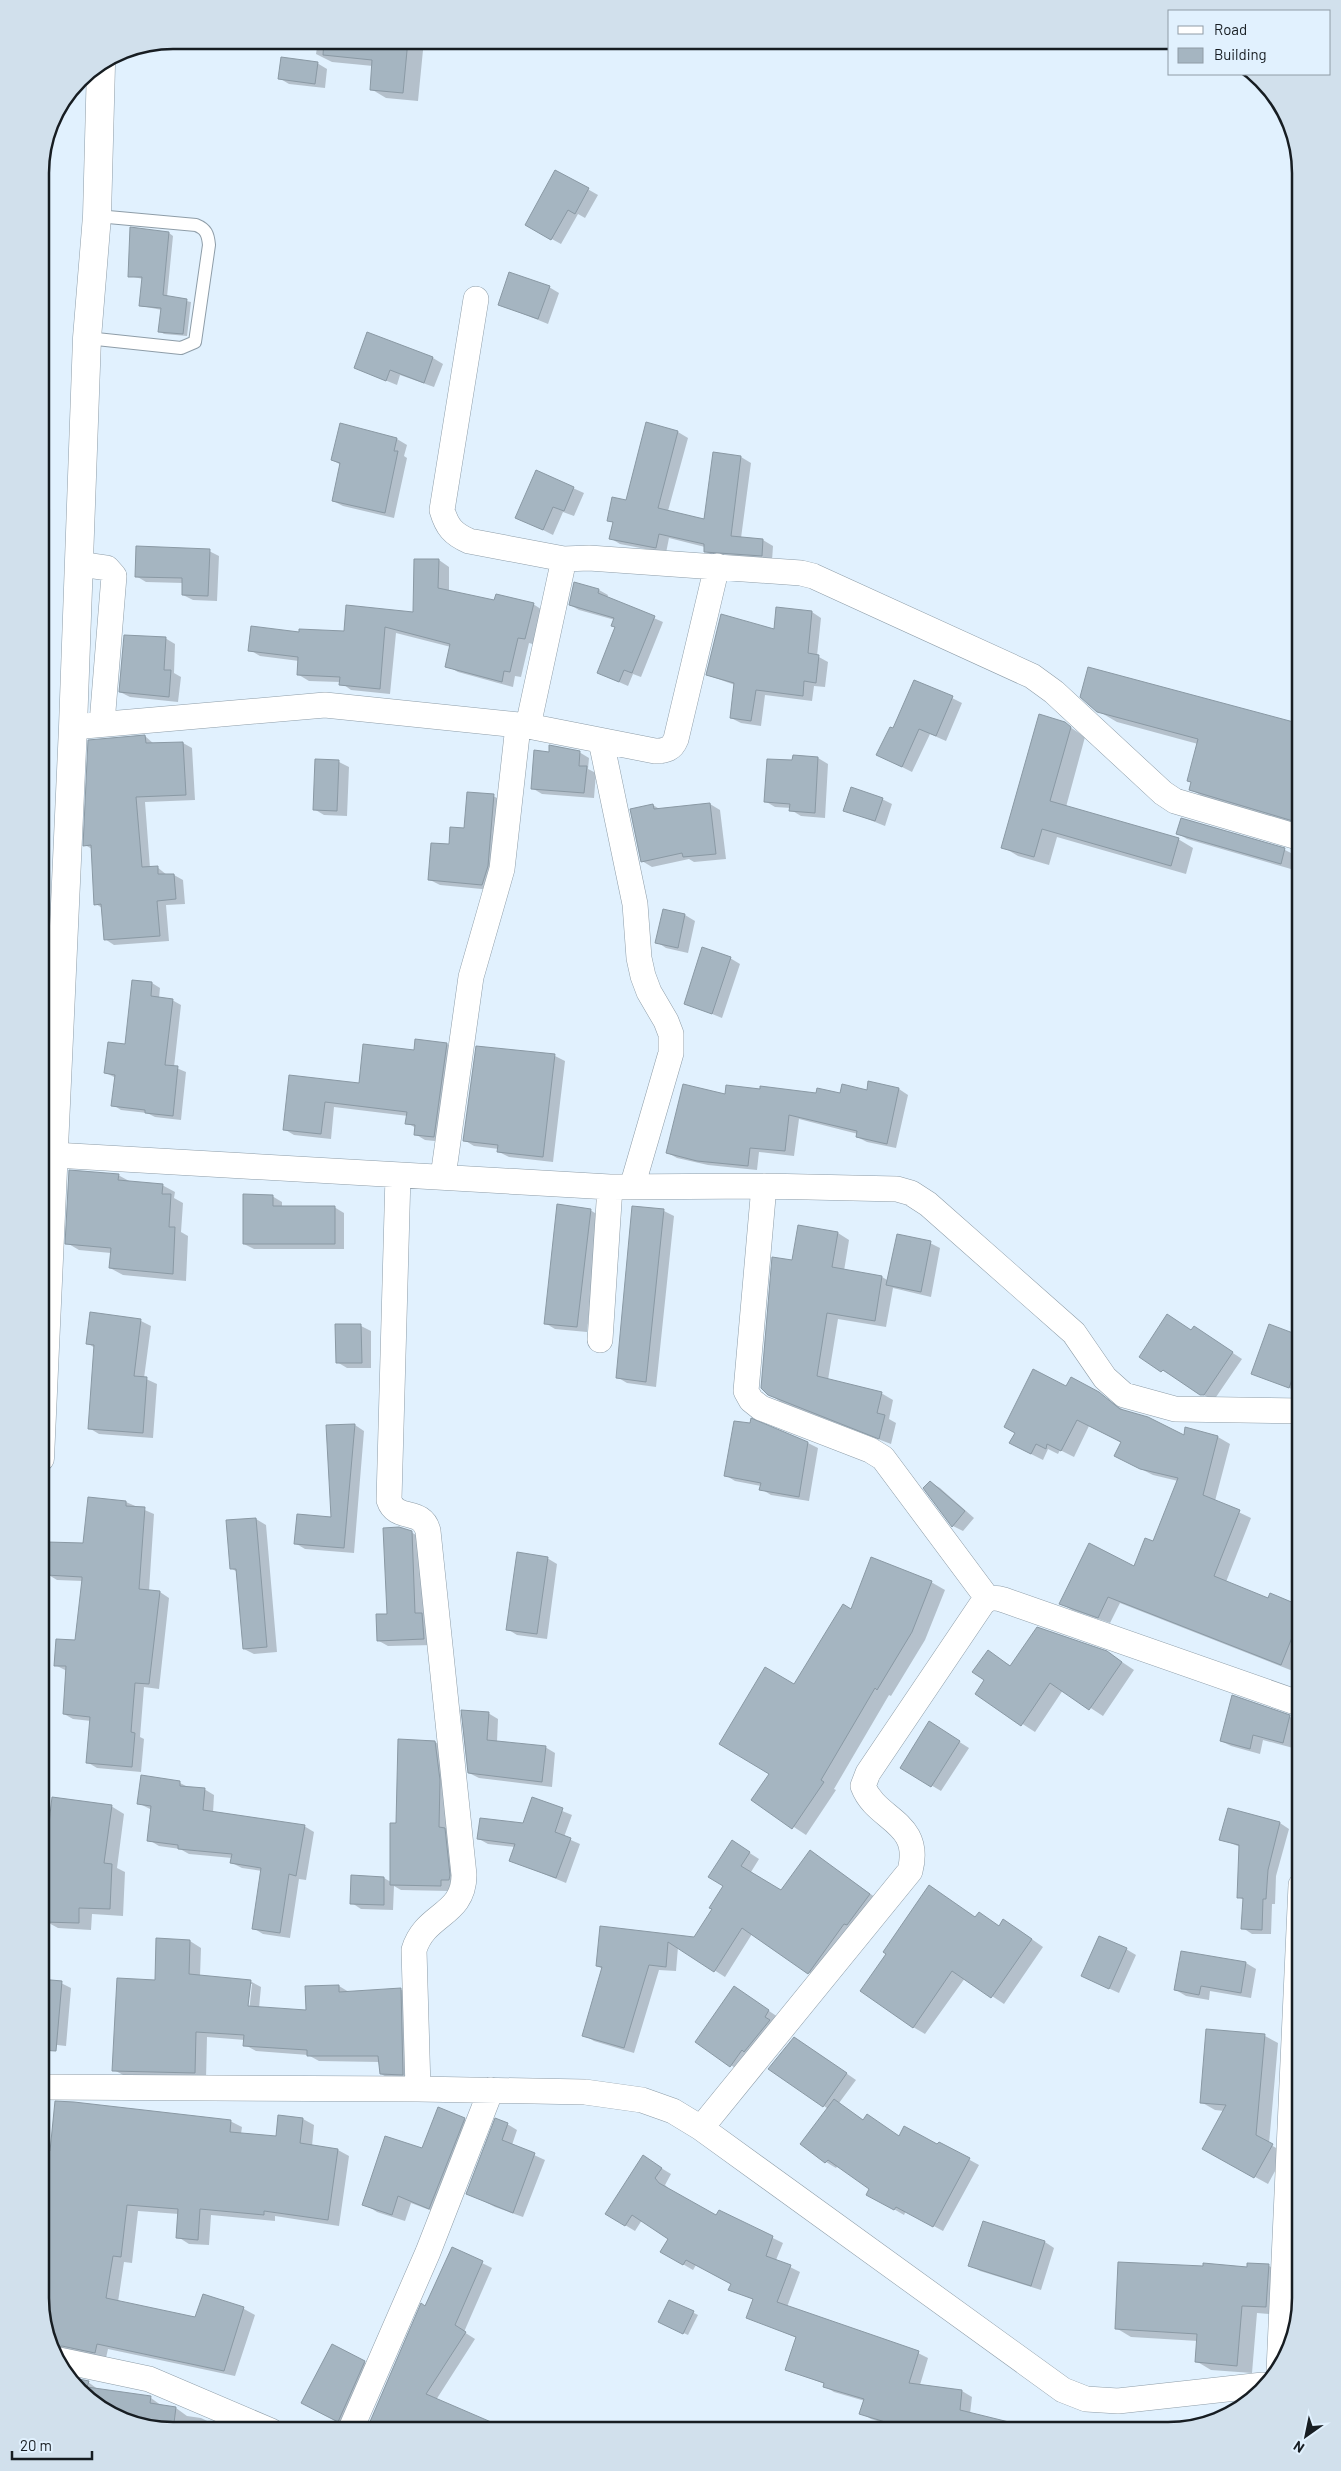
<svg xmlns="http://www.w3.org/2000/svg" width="1341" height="2471" font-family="Barlow,sans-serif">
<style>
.shadow{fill:#0003;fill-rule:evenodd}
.building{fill:#a5b5c1;stroke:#8a99a4}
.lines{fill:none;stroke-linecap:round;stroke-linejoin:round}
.lane-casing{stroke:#8e9da8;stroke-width:14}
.street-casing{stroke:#8e9da8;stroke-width:26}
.secondary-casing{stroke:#8e9da8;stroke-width:29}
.lane{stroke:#fff;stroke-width:12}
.street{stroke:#fff;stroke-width:25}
.secondary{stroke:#fff;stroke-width:28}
.rim{fill:none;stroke:#171d22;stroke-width:2.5}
</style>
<rect width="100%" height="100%" fill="#e1f1fe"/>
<path class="shadow" d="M318,40H424L418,101L386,98L371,89L373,66L332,62L316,54Z
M317,63L327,69L325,88L289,84L279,78Z
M556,171L598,195L585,218L578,214L561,244L526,225Z
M169,233L173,236L167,297L191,302L187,336L164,334L159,331L162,310L141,306L143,279L129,276Z
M549,287L559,293L548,324L499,304Z
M433,358L443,364L434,387L400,375L397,385L355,368Z
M647,423L678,432L688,438L668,511L705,520L714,453L741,457L751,463L741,538L763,540L773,546L772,561L715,557L705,551V547L669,538L666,553L620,544L610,538L614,523L608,520L626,501Z
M341,425L397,439L407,445L404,456L407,458L394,518L343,506L333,501L341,465L332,460Z
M537,472L584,493L574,516L563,512L553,535L517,517Z
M209,551L219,556L217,601L193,600L183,595V583L146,582L136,576Z
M439,560L449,567V591L495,602L533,604L544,611L536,645L529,643L521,677L515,676L513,687L458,672L447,666L451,647L396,633L390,694L351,690L340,682L309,681L299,675V661L260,656L250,650L300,633L345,632L415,614Z
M575,583L599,590L608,595L607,598L663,622L641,677L633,674L628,686L598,673L616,627L615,620L579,610L570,605Z
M777,608L812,612L821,618L817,656L828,662L825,687L814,686L812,701L765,695L761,726L741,723L731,718L735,685L707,675L775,630Z
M165,638L175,644L174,673L181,677L178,702L130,697L120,692Z
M952,698L962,703L946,741L930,734L912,772L878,755L894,730Z
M1098,711L1301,725V827L1209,800L1190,789L1192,783L1188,780L1198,744L1117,722Z
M1064,723L1085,737L1066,807L1178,839L1193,848L1186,874L1057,837L1049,865L1018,856L1003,847Z
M145,736L154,744L183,743L192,748L195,800L145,802L150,868L157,867L167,875H174L183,880L185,904L166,905L169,941L114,945L105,939L102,908L96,904L92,849L85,845Z
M579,752L589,758L588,769L596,773L594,798L542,794L532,788L550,753Z
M794,756L818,758L828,764L825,818L801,816L791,810V808L775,807L765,801L794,762Z
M316,761L339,762L349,767L347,816L324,815L314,809Z
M493,796L503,801L492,890L440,885L430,880L450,846Z
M882,799L892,804L885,826L845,810Z
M710,804L720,810L726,859L694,862L689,859L652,867L642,861L653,805L661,810Z
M1181,819L1285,850L1295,855L1291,869L1187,839L1177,833Z
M664,910L685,915L695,921L688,953L666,948L657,942Z
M730,958L740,964L722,1018L685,1003Z
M152,983L160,988L159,998L172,1000L181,1005L174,1067L186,1072L181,1120L155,1117L147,1113L121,1110L113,1105L116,1078L106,1073L127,1045Z
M416,1040L447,1044L457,1050L444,1142L425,1140L415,1134L416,1128L407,1123L408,1116L334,1107L331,1139L294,1135L284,1129L290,1076L360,1084L415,1052Z
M555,1056L565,1061L553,1162L509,1157L499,1152V1149L474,1146L464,1140Z
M899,1089L908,1095L896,1148L867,1142L857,1137L858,1134L799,1119L794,1156L759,1152L757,1170L708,1165L677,1158L668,1153L726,1096L841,1094Z
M118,1175L131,1182L162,1185L175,1192L174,1198L183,1203L181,1232L188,1236L186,1281L123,1275L110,1268L111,1253L79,1250L67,1243Z
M272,1196L282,1202V1208L334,1207L344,1213V1249H254L244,1244Z
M590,1210L600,1216L587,1332L555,1329L545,1323Z
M664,1211L674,1216L656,1387L627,1383L617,1377Z
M838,1233L849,1240L844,1271L882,1277L889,1281L930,1243L940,1248L931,1297L893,1288L886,1327L838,1319L828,1380L881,1393L893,1400L889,1419L896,1423L891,1444L781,1402L769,1394L793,1262Z
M141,1321L151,1326L144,1378L157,1384L153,1438L99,1434L89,1428L95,1348L87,1343Z
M361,1326L371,1331V1368H347L337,1362Z
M1192,1331L1204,1334L1242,1359L1214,1400L1201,1394L1141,1357Z
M1301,1337L1299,1392L1253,1373Z
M1067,1388L1098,1393L1125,1411L1184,1436L1186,1429L1218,1437L1230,1444L1215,1501L1251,1518L1226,1582L1269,1600L1301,1607V1651L1293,1671L1120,1603L1110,1623L1072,1610L1060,1603L1135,1568L1154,1542L1178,1481L1153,1475L1127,1462L1122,1443L1089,1426L1074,1457L1060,1450L1058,1454L1048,1449L1043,1460L1023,1450Z
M355,1425L364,1431L354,1553L305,1549L295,1543L332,1518Z
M751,1425L808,1443L818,1448L809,1501L771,1495L761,1489V1486L735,1481L725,1475Z
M930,1482L940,1488L974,1518L963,1531L953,1526Z
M89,1499L126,1502L154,1514L149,1591L160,1592L169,1598L159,1689L144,1687L140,1737L144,1739L141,1772L97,1768L87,1762L91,1721L73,1719L64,1714L67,1671L55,1665L76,1642L83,1581L57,1580L47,1574L85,1545Z
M256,1519L266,1525L277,1652L254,1654L244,1649L237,1572L231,1568L227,1521Z
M411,1532L421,1538L434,1645L388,1646L379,1641L389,1615Z
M547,1558L557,1564L547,1639L517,1635L507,1629Z
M931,1582L945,1590L925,1640L891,1696L889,1695L834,1789L836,1790L806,1835L753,1800L771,1774L795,1686L851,1610Z
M988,1652L1011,1666L1107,1652L1134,1670L1103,1716L1063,1690L1035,1732L976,1694L986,1680Z
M1233,1697L1290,1717L1300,1722L1293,1748L1263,1740L1260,1754L1231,1746L1221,1741Z
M488,1713L498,1719L497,1742L545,1747L555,1753L552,1787L479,1778L469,1773Z
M939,1729L969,1748L941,1791L902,1768Z
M399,1741L435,1742L445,1748L459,1881L450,1891L401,1890L394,1886L393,1910L361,1909L352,1903V1877L384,1878L391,1882L397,1824Z
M180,1783L190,1788L204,1789L214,1795L213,1813L304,1826L314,1832L306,1880L299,1879L290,1938L263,1934L253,1928L262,1871L242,1868L232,1863V1858L189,1854L180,1849L159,1846L149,1840L152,1810L138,1803Z
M533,1799L572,1815L564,1837L580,1844L566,1883L510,1860L515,1847L488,1844L479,1839L523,1824Z
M111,1806L124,1814L117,1868L125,1872L123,1916L92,1914L91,1930L58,1928L45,1921Z
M1229,1810L1280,1823L1289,1829L1276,1876L1275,1904H1272L1271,1934H1252L1243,1928L1244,1900L1238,1897L1240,1847L1221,1839Z
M742,1848L759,1859L751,1872L781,1892L811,1852L879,1900L818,1979L752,1934L725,1977L678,1947L676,1971L659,1970L634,2053L594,2041L584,2035L603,1969L597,1966L601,1928L695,1938L714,1909Z
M930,1887L976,1918L979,1914L1000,1927L1016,1928L1043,1947L1004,2004L965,1978L925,2034L913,2027L888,1953Z
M190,1941L201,1948L200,1976L250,1981L261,1987L259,2008L307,2011L339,1986L349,1992L400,1989L412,1996L414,2080H392L381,2074L380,2062L319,2061L308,2055L256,2051L245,2045V2040L207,2037L206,2079L125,2076L114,2070L156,1981ZM249,1984H252L249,2012H246Z
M1126,1949L1136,1955L1119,1993L1082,1976Z
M1246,1963L1256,1969L1251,1998L1210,1991L1209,2000L1186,1996L1176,1990Z
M61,1983L71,1988L66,2046L40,2043Z
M744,1994L778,2017L741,2072L697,2042Z
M1265,2036L1278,2043L1269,2144L1285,2153L1268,2184L1217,2156L1224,2111L1215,2110L1201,2102Z
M804,2044L856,2080L839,2103L864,2121L900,2137L938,2146L939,2143L979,2165L943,2231L906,2211L904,2215L868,2194L871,2188L838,2165L836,2168L826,2162L828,2109L824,2106Z
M303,2119L314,2125L312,2146L338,2150L349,2156L339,2226L275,2216V2221L211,2215L209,2245L189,2244L178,2237L179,2214L138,2211L132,2263L124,2262L118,2302L196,2319L204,2296L244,2309L255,2315L235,2376L108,2349L106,2358L58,2359L50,2349L40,2298L51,2152L230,2121L242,2127L241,2134L277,2138Z
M464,2119L477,2126L443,2215L411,2203L405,2221L377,2212L364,2204Z
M507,2124L517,2130L512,2145L545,2160L523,2217L495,2207L468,2193Z
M643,2157L671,2174L665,2185L670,2190L717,2217L719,2212L783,2243L776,2260L800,2272L787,2307L918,2353L928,2358L920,2385L962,2391L972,2397L970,2414L1031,2431H910L871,2419L861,2413L865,2401L834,2392L824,2386L825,2384L786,2369L797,2338L747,2317L754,2300L730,2289L732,2284L696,2265L693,2270L662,2252L670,2238L642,2220L635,2231L625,2225Z
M1045,2242L1054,2248L1041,2290L980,2271L970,2265Z
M452,2248L492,2268L464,2332L475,2339L436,2400L367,2431Z
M1249,2264L1269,2266L1284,2274L1280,2315L1257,2313L1252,2373L1211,2370L1196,2361L1198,2341L1131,2337L1116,2328L1248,2268Z
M670,2301L698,2315L688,2335L664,2324Z
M364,2362L374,2367L348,2427L313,2408Z
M74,2379L88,2382L99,2390L151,2398L162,2406L176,2408L187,2416L201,2418L228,2431H165L99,2408Z
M532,2425L545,2431H530Z"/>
<path class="building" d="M324,40H408L403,93L370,90L372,60L323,55Z
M281,57L318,62L315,84L278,79Z
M555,170L589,188L575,214L568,210L551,240L525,225Z
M130,227L169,232L163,295L187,299L183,334L158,332L161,308L139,306L142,277H128Z
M509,272L550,286L538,319L498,305Z
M367,332L433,357L424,383L390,370L386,381L354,368Z
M646,422L678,431L658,508L704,519L713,452L741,456L731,536L763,539L762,556L704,552V544L659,534L656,548L609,539L613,522L607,521L612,497L626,500Z
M340,423L397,438L394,451H398L385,513L332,501L340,463L331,460Z
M536,470L574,487L564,511L553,507L543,530L515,518Z
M136,546L210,549L208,596L182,595V578L135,577Z
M414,559H439L438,588L494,600L496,594L534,603L525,639L518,638L510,672L504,671L502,682L445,667L450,644L385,627L380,689L339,685L340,677L297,675L298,657L248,651L251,626L299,632V629L344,631L346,605L413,612Z
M574,582L599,589L598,593L655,616L632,673L624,670L619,682L597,673L615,627L611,626L614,618L569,605Z
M776,607L812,611L808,653L819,655L816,683L804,681L803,696L756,690L751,721L730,718L734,683L706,675L721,614L774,629Z
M124,635L166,637L164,670H171L169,697L119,692Z
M1088,667L1301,724V812L1296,810L1293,821L1189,790L1191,782L1187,781L1198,739L1097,712L1080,697Z
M914,680L953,696L936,736L919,729L902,767L876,755L890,727L893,728Z
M1039,714L1065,722L1071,727L1050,801L1179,838L1171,866L1042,829L1034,857L1001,848Z
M145,735L146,743L183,742L186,795L136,797L142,867L158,866V874H174L176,899L157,901L160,936L104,940L101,904L94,905L91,845L83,846L88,740Z
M549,745L580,751L579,766H587L584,793L531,789L534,750L549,752Z
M793,755L818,757L815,813L789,811L790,804L764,802L767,759L792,760Z
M315,759L339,760L337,811L313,810Z
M851,787L883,798L875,821L843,811Z
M467,792L494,794L488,866L482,885L428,880L431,843L449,844L450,827L464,828Z
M710,803L716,854L683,857L682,853L641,862L630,809L653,804L654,809Z
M1181,818L1285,848L1281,864L1176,834Z
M663,909L685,914L678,948L655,943Z
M702,947L731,957L712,1014L684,1004Z
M132,980L152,982L151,996L173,999L165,1065L178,1066L173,1116L145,1113V1110L111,1106L115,1075L104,1073L108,1042L125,1044Z
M415,1039L447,1043L434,1137L414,1135L415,1125L405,1124L407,1112L325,1102L321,1134L283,1130L289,1075L359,1083L363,1044L414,1050Z
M476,1046L555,1054L543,1157L497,1152L498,1145L463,1141Z
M868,1081L899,1088L887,1144L856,1137L857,1131L789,1115L785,1151L750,1148L748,1166L697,1161L666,1153L683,1084L725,1094L726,1085L760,1089V1086L816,1093L817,1088L840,1093L842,1084L867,1090Z
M69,1170L119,1174L118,1180L163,1184L162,1194H171L169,1227H175L173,1274L109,1268L111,1248L65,1244Z
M243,1194L273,1195V1206H335V1244H243Z
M557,1204L591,1209L577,1327L544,1324Z
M632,1206L664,1209L646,1382L616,1378Z
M798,1225L838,1232L832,1267L882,1276L875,1321L827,1313L817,1376L882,1392L877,1413L885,1415L879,1439L768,1395L761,1388L772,1257L792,1260Z
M897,1234L931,1241L921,1292L886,1285Z
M90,1312L141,1319L134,1376L147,1377L143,1433L88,1429L94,1345L86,1344Z
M1167,1314L1191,1330L1194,1326L1233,1352L1204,1395H1200L1163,1370L1161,1372L1139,1357Z
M335,1324H361L362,1363H336Z
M1269,1324L1301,1336V1355L1289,1388L1251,1374Z
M1033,1369L1066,1386L1071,1377L1099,1392L1120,1409L1148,1417L1184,1435L1185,1427L1218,1436L1203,1495L1240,1510L1214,1576L1268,1598L1270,1593L1301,1606V1615L1281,1665L1108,1597L1098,1618L1059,1604L1089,1543L1134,1566L1145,1538L1153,1541L1178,1478L1140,1469L1114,1456L1121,1442L1077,1420L1061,1451L1047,1444L1046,1449L1036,1444L1031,1454L1009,1443L1015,1433L1004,1427Z
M751,1418L808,1442L799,1497L759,1490L761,1483L724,1476L734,1421L750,1423Z
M355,1424L344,1548L294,1544L297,1514L331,1517L326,1425Z
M930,1481L965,1511L952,1527L923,1488Z
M88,1497L126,1501V1506L145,1507L139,1589L160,1591L149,1684L135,1683L131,1732L135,1733L132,1767L86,1763L90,1717L63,1714L66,1666H54L56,1639L75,1640L82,1579V1577L46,1575L47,1542L83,1543Z
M256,1518L267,1647L243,1649L236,1569H230L226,1520Z
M399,1527L412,1531L415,1613H422L424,1639L377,1641L376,1614H387L383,1528Z
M517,1552L548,1557L537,1634L506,1630Z
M871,1557L932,1581L912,1632L877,1690L875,1688L821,1780L824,1782L792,1829L751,1800L769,1774L719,1744L765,1667L794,1684L843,1604L851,1609Z
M1037,1627L1107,1651L1122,1662L1089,1710L1050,1683L1021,1726L975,1694L984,1680L972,1672L988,1650L1010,1666Z
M1232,1695L1290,1715L1283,1743L1253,1735L1250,1749L1220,1741Z
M461,1710L489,1712L487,1740L546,1746L542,1782L468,1773Z
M929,1721L960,1741L931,1787L900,1768Z
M398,1739L435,1741L440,1780L439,1827L445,1828L450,1875L449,1880H441V1886L390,1885V1823H396Z
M141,1775L180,1781V1786L205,1788L203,1810L305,1825L296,1876L289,1874L280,1933L252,1929L261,1868L230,1863L232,1854L178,1849V1845L147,1841L151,1806L137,1804Z
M52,1797L112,1805L104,1863L112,1864L110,1909L79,1908V1923L44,1922L47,1841Z
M532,1797L563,1808L555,1832L571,1838L556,1878L509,1861L515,1844L477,1839L480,1818L523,1823Z
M1228,1808L1280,1822L1268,1870L1266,1899H1263L1262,1930L1241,1929L1243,1898H1237L1239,1845L1219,1840Z
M732,1840L750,1852L741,1866L781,1890L810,1850L870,1894L847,1925L844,1924L808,1974L742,1928L714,1972L668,1942L666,1967L649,1965L624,2048L582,2036L602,1967L596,1966L600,1926L694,1937L712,1909L709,1908L723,1886L708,1877Z
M351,1875L384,1877V1905L350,1904Z
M929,1885L975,1917L979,1912L999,1926L1003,1919L1032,1939L991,1998L952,1971L913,2028L860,1991L886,1954L883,1952Z
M1099,1936L1127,1948L1109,1989L1081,1976Z
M156,1938L190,1940L189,1974L251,1980L248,2006L306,2010L305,1986L339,1985V1992L401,1988L403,2075L380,2074L378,2056H307V2050L243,2046L244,2035L196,2032L195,2073L112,2071L117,1978L155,1980Z
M1181,1951L1246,1962L1241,1993L1201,1986L1199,1995L1174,1990Z
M40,1979L62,1981L56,2051L40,2050Z
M734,1986L769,2010L765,2017L770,2020L744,2052L742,2050L730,2067L695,2042Z
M1206,2029L1265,2034L1256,2135L1273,2144L1254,2178L1202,2149L1226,2105L1200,2103Z
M794,2037L847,2073L823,2107L768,2069Z
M834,2099L863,2120L867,2114L899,2136L904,2126L937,2144L939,2142L970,2158L933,2227L896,2207L894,2210L866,2195L869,2189L828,2160L825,2163L800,2144Z
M55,2101L74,2102L231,2120L230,2132L276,2136L278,2115L303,2118L300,2143L338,2149L328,2220L264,2211V2215L200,2209L198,2240L176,2238L178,2209L127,2205L121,2257L113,2256L106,2298L195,2317L203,2294L244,2307L224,2371L97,2344L95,2353L62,2346L50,2349L40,2298V2150L50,2151Z
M438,2107L465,2118L429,2209L398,2196L392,2215L362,2205L385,2136L422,2148Z
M495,2118L508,2123L502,2140L535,2153L513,2213L466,2194Z
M643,2155L662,2168L655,2178L659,2183L716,2215L719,2210L773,2236L766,2256L791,2265L777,2302L919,2351L909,2383L962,2390L960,2410L1013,2423L1012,2431H915L859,2414L864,2399L823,2387L824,2383L785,2370L796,2337L746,2318L753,2299L728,2290L731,2284L686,2260L683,2265L660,2252L668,2239L632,2215L625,2226L605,2214Z
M983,2221L1045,2241L1031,2286L968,2266Z
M452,2247L483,2261L455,2325L466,2332L426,2394L512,2431H366L421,2303L425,2306Z
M1118,2262L1203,2266V2263L1247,2267V2263L1269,2264L1266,2307L1242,2306L1237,2366L1195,2362L1197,2334L1115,2329Z
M669,2300L694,2311L683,2334L658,2322Z
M332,2344L365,2361L338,2422L301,2403Z
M74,2378L89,2381L87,2387L151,2396L150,2403L176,2407L173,2431H165L99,2408Z"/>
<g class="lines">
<g class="lane-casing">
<path id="lane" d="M87,338L181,348L195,342L209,245C208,234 206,229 196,225L97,216"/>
</g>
<g class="street-casing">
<path id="street" d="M476,299L442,510C447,527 453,534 469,541L564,559
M79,564L107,568L114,576L102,723
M528,726L564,559L589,558L801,573L813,576L1032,676L1054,692L1163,793L1175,801L1301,838
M73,727L325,705L528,726L655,751C666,751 672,749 676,739L717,566
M601,741L635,904L639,958L643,976L649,992L666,1021L671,1034V1053L632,1187
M54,1155L610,1187L764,1186L897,1189L911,1193L928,1204L1074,1333L1105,1378L1124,1395L1175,1409L1301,1411
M398,1175L389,1500C396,1522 422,1507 428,1531L464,1875C464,1916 425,1913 414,1950L418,2089
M443,1177L471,977L502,869L518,726
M764,1186L746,1391L751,1400L761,1408L870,1450L883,1458L988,1599
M600,1340L610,1187
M40,2087L418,2089L585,2092L642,2100L673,2111L701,2128L1063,2390L1086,2399L1118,2401L1263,2385
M701,2128L910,1871C923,1821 876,1821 863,1786L868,1773L982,1604C989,1597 994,1597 1004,1600L1301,1704
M59,2360L149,2379L271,2431
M1279,2371L1301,1885
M350,2431L428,2252L491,2090"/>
</g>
<g class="secondary-casing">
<path id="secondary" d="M40,1458L73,727L87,338L97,216L101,65"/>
</g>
<use href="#lane" class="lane"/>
<use href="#street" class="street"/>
<use href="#secondary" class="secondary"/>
</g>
<path d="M0 0H1341V2471H0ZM173 49H1168A124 124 0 0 1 1292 173V2298A124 124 0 0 1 1168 2422H173A124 124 0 0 1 49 2298V173A124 124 0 0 1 173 49Z" fill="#d1e0ec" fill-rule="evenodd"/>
<path class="rim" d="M173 49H1168A124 124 0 0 1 1292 173V2298A124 124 0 0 1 1168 2422H173A124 124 0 0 1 49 2298V173A124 124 0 0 1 173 49Z"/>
<rect x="1168" y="10" width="162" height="65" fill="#e1f1fe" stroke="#909ca6"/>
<rect x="1178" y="26" width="25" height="8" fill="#ffffff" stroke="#909ca6"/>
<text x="1214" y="35" font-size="15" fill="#171d22">Road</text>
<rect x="1178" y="48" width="25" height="15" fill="#a5b5c1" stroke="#909ca6"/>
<text x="1214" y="60" font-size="15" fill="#171d22">Building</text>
<g transform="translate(1306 2436) rotate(213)" stroke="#e1f1fe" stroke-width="4" paint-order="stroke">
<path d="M0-4L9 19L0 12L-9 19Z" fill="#171d22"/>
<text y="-8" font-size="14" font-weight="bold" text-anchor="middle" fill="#171d22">N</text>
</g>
<path d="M12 2451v8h80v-8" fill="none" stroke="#171d22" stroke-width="2.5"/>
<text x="20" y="2451" font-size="15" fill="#171d22" stroke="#e1f1fe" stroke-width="4" paint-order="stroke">20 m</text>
</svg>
